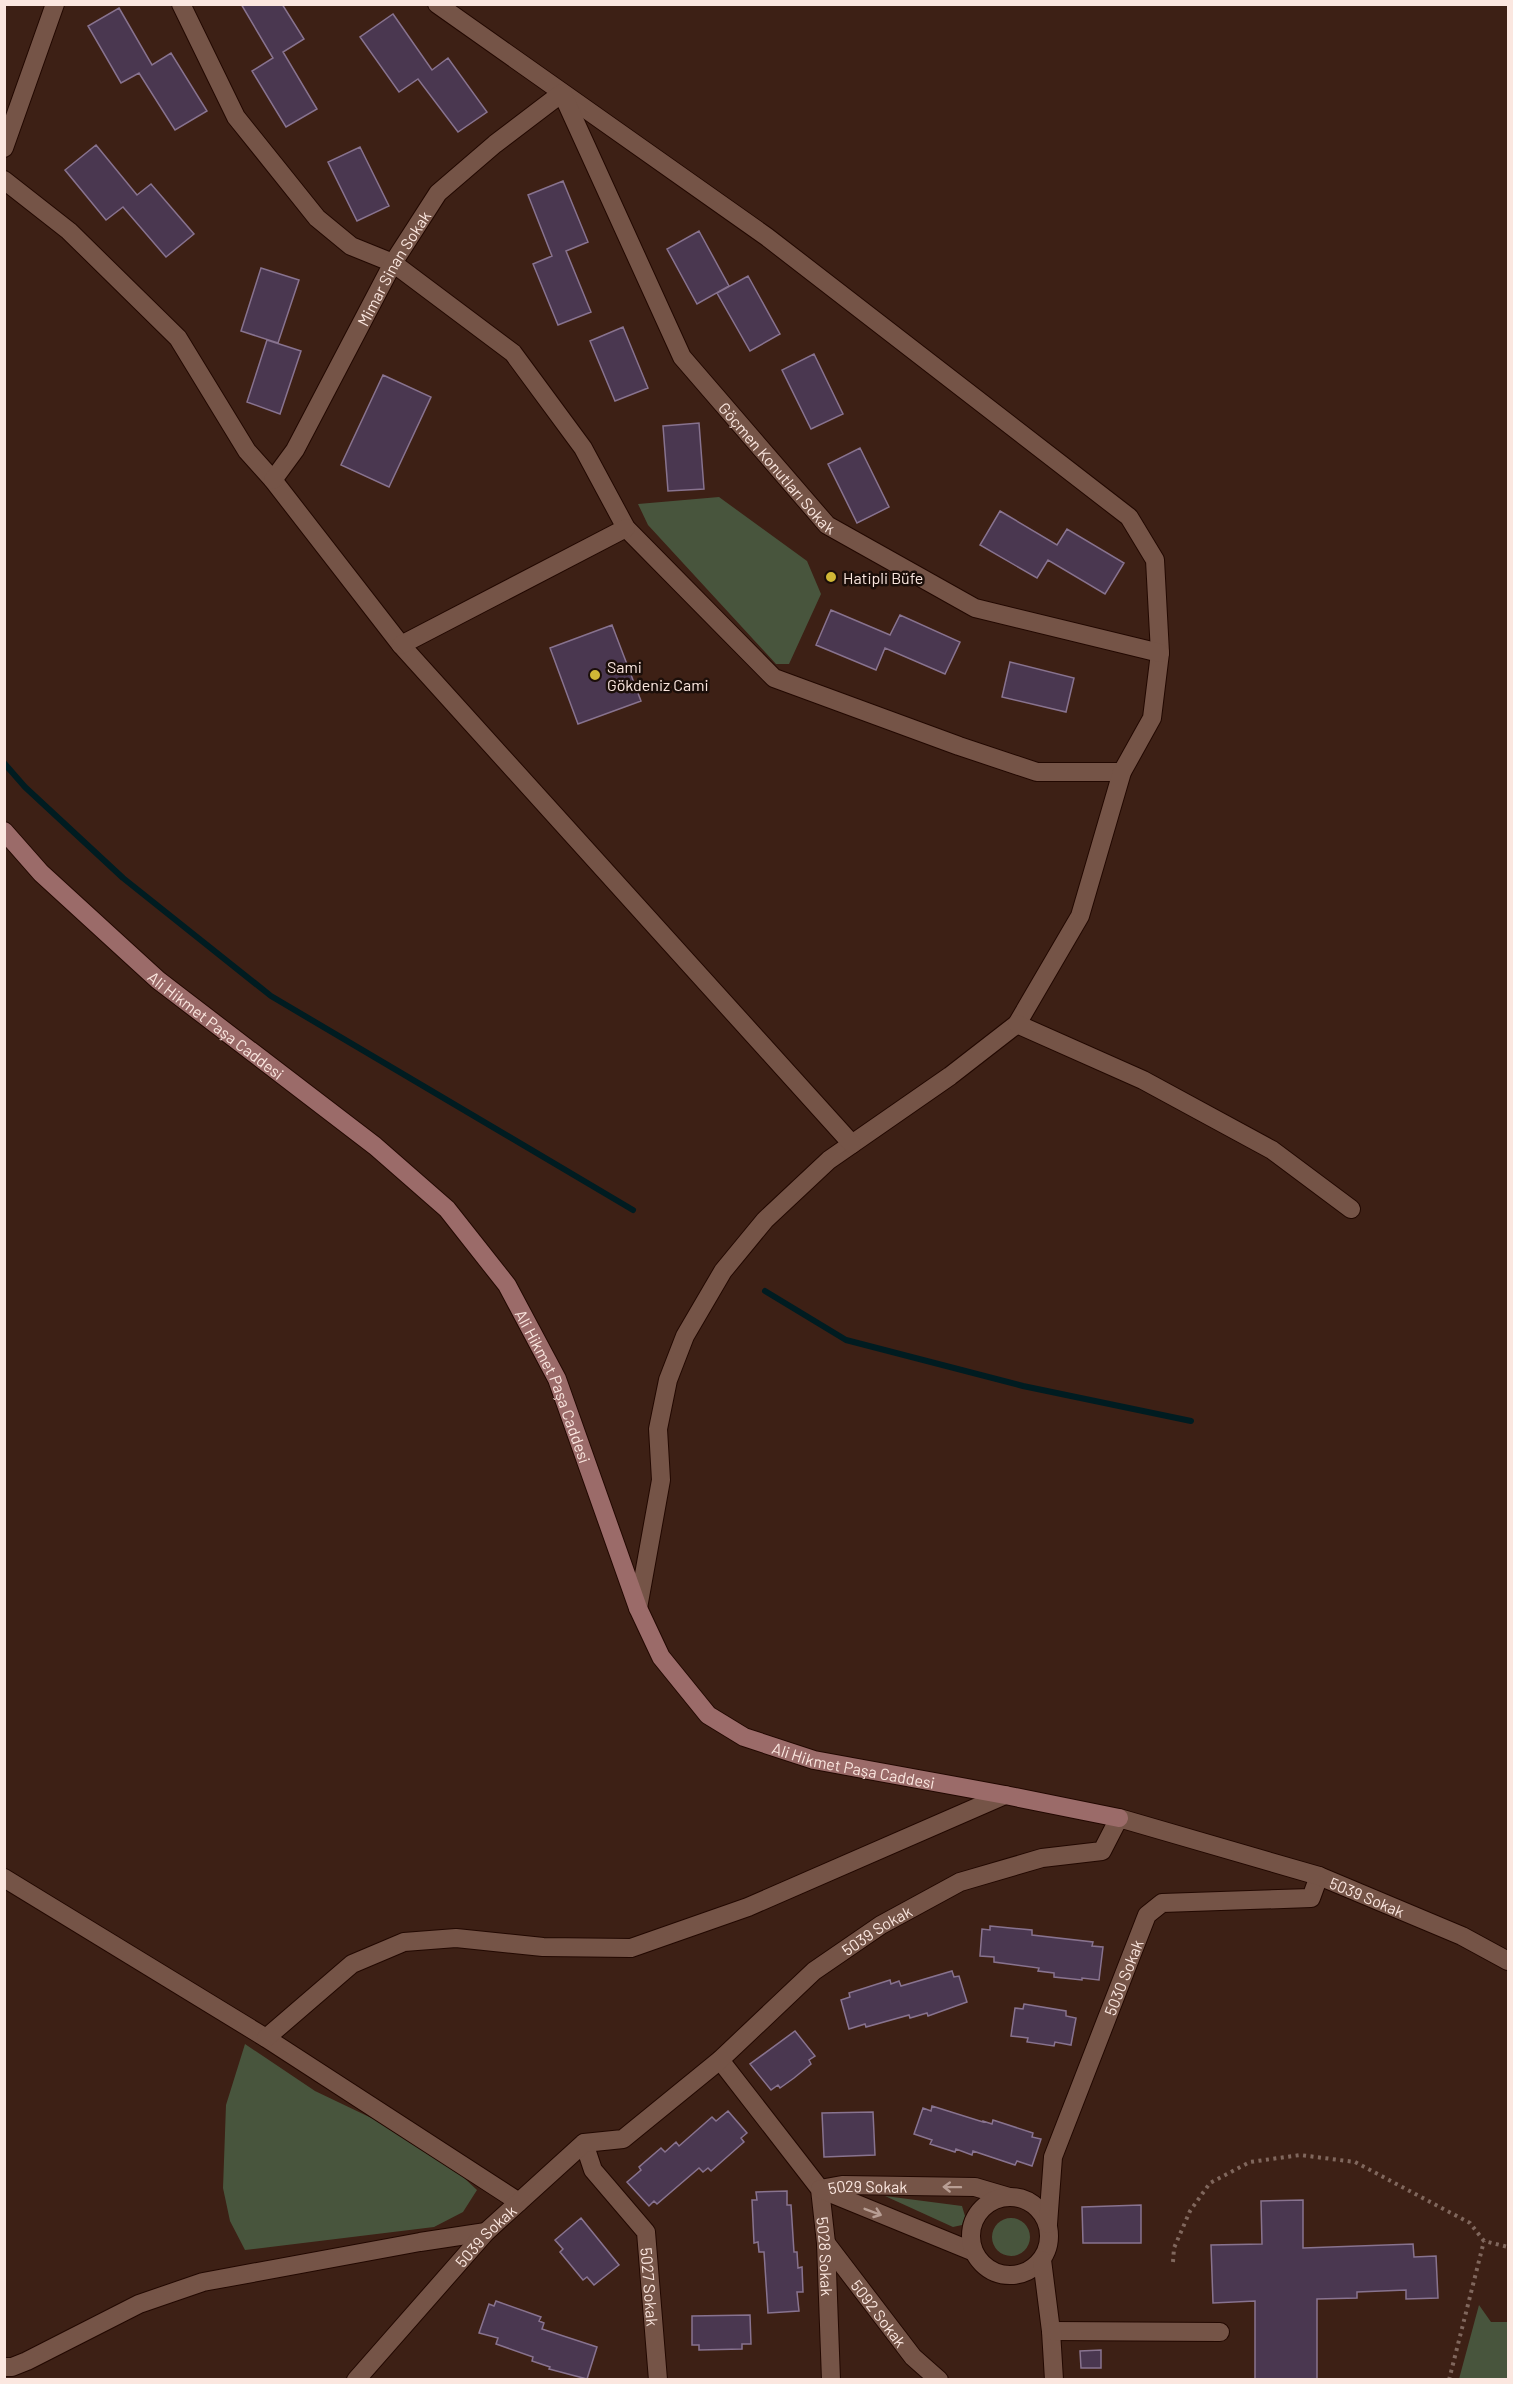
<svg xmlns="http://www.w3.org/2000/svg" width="1513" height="2384" font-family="Barlow,sans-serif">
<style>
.green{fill:#48553d}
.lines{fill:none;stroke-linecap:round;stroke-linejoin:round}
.stream{stroke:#001c21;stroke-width:6}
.building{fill:#4a3750;stroke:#88738f;stroke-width:1.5}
.street-casing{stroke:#220801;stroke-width:20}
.secondary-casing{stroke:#220801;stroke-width:20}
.path{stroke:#80675d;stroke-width:4;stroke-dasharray:3 4.5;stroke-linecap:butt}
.street{stroke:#755447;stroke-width:18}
.secondary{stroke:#9b6b69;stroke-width:18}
.oneway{stroke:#b89e94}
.poi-dot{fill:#d0b736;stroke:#1b0e09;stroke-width:2}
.labels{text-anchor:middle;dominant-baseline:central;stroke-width:5;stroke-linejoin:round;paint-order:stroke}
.street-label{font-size:16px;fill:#fbe7e0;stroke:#1b0e09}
.poi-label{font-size:16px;fill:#fbe7e0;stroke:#1b0e09;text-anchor:start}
</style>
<rect width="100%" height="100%" fill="#3d2015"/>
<path class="green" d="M719,497L807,561L821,594L789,664H776L648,525L638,504Z
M245,2044L315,2091L430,2146L477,2190L463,2212L434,2227L245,2250L230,2221L223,2188L226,2105Z
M885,2196L962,2206L965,2216L962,2225L953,2227Z
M992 2237a19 19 0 1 1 38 0a19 19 0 1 1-38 0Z
M1479,2305L1491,2322H1508V2379H1459Z"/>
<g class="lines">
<path class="stream" d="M4,763L25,787L123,878L271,996L633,1210
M765,1291L846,1340L1023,1386L1191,1421"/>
</g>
<path class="building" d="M241,4H282L304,39L283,52L317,109L286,127L252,71L273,58Z
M119,8L152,65L171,53L207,111L175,130L139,73L121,83L88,26Z
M393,14L432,70L448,58L487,112L458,132L418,79L399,92L360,37Z
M96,145L137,195L151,184L194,234L166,257L123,207L106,220L65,170Z
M360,147L389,206L357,221L328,162Z
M563,181L588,242L566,251L591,312L558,325L533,264L552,256L528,195Z
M699,231L729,286L697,304L667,249Z
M261,268L299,280L278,343L241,331Z
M748,276L780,334L750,351L717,293Z
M623,327L648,388L615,401L590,341Z
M267,340L301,351L280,414L247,402Z
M814,354L843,414L811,429L782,370Z
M383,375L431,397L389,487L341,465Z
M699,423L704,489L668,491L663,426Z
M860,448L889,507L857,523L828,464Z
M1000,511L1057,545L1067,529L1124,563L1105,594L1048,560L1037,578L980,545Z
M831,610L890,635L900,615L960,642L945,674L885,648L876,670L816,645Z
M612,625L641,701L578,724L550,648Z
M1010,662L1074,678L1066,712L1002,697Z
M990,1926L1032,1930V1935L1093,1942L1092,1946L1103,1947L1099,1980L1082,1978V1980L1054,1977V1973L1038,1971L1039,1968L994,1962V1957L980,1956L982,1929L990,1930Z
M952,1971L954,1977L959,1976L967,2002L928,2016L927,2013L910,2018L909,2015L866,2027L865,2024L849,2029L841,2000L850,1997L849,1993L890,1980L891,1984L899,1981L901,1986Z
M1024,2004L1066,2011V2016L1076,2018L1071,2045L1055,2042L1054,2046L1027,2042L1028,2038L1011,2036L1015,2008L1023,2009Z
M795,2031L815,2056L809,2060L811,2064L794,2078L780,2088L778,2085L771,2090L750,2064Z
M932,2106L983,2122V2121L992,2124L993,2120L1033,2133L1032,2137L1041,2139L1032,2166L1017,2161L1015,2165L973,2151L972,2155L956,2149L955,2152L930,2144L932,2140L914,2134L923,2108L931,2111Z
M728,2111L747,2133L741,2138L744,2142L711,2171L708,2168L703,2172L699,2168L657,2204L654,2201L649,2206L627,2182L641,2170L639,2167L661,2148L665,2152L676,2142L679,2146L712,2117L716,2121Z
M873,2112L875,2155L824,2157L822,2113Z
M787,2191V2205H791L794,2252H797L798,2268L802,2267L803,2292H797L799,2311L768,2313L764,2252H759L758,2242L754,2243L752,2200H757L756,2192Z
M1303,2200V2248L1413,2244L1414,2257L1436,2256L1438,2298L1406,2299V2290L1357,2292V2298L1317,2299V2379H1255V2301L1213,2303L1211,2245L1262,2244L1261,2201Z
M1141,2205V2243H1083L1082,2207Z
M581,2218L619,2265L594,2285L587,2277L583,2280L560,2252L563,2249L555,2240Z
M496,2301L541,2317L539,2321L544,2323L542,2329L597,2347L587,2379L549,2369L550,2367L532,2361L533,2357L496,2344L498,2338L479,2333L489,2304L494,2306Z
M750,2315L751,2344H742V2349L699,2350V2345H692V2316Z
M1101,2350V2368H1081L1080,2351Z"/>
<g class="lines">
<g class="street-casing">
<g id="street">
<path d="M181,4L236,117L317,218L351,246L393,263L513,353L583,448L626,528L774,678L959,746L1037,772H1122"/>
<path d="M437,4L767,237L1129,517L1155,560L1160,653L1152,718L1122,772L1080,916L1017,1024L950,1076L829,1160L765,1220L723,1271L685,1336L668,1380L658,1429L661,1480L638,1608"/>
<path d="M4,148L55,4"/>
<path d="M4,180L69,231L178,338L247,451L273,480L401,645L852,1144"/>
<path id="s1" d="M273,480L295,450L393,263L438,193L495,144L562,93L682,357L827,525L975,608L1160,653"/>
<path d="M401,645L626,528"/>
<path d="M1017,1024L1143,1080L1272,1150L1351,1209"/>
<path d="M4,1878L266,2038L519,2202"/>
<path d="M266,2038L352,1964L404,1942L456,1938L543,1947L631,1948L748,1907L1005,1795"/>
<path id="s2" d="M720,2060L820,2189L826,2243L831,2380"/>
<path id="s3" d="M584,2143L593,2170L646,2232L658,2380"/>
<path id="s4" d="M820,2189L842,2185L975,2187L1009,2197"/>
<path d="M820,2189L974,2252"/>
<circle cx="1010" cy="2236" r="39"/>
<path id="s5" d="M1048,2224L1053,2157L1147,1915L1162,1903L1311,1898L1319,1876"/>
<path id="s6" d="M826,2243L913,2357L939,2380"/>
<path d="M1042,2260L1051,2331L1054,2380"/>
<path d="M1051,2331L1220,2332"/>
<path d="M4,2367H12L27,2361L139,2304L203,2282L420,2242L486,2232"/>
<path id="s7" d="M356,2380L486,2232L584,2143L623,2139L720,2060L814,1971L881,1925L960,1882L1042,1858L1102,1851L1119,1818L1319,1876L1462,1936L1508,1961"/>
</g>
</g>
<g class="secondary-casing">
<g id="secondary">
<path id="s8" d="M4,831L41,873L158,980L375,1146L447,1209L507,1285L557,1379L638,1608L661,1657L708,1715L744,1737L814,1760L1005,1795L1119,1818"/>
</g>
</g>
<path class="path" d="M1173,2262L1174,2248L1190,2211L1210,2183L1250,2162L1300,2155L1355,2162L1470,2223L1484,2241L1508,2247
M1449,2380L1484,2241"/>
<use href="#street" class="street"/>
<use href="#secondary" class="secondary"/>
</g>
<defs><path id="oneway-shaft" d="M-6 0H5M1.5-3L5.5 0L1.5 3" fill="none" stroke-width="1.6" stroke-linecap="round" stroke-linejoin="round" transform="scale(1.5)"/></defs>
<g class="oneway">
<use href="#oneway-shaft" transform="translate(952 2187) rotate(-179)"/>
<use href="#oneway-shaft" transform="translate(873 2212) rotate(21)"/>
</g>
<g class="poi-dot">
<circle cx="831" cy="577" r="6"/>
<circle cx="595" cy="675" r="6"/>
</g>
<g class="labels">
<g class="street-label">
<text stroke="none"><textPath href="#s1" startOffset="244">Mimar Sinan Sokak</textPath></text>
<text stroke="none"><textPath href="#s1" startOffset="927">Göçmen Konutları Sokak</textPath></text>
<text stroke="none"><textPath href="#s8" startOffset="288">Ali Hikmet Paşa Caddesi</textPath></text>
<text stroke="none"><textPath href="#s8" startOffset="792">Ali Hikmet Paşa Caddesi</textPath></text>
<text stroke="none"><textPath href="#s8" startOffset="1314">Ali Hikmet Paşa Caddesi</textPath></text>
<text stroke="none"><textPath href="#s7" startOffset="1238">5039 Sokak</textPath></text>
<text stroke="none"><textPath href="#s7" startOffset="698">5039 Sokak</textPath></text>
<text stroke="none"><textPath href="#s5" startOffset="260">5030 Sokak</textPath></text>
<text stroke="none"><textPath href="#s4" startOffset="48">5029 Sokak</textPath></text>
<text stroke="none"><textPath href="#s7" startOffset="194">5039 Sokak</textPath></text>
<text stroke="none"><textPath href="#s2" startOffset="231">5028 Sokak</textPath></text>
<text stroke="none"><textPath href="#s3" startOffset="165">5027 Sokak</textPath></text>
<text stroke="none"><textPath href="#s6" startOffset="88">5092 Sokak</textPath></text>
</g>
<g class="poi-label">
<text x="843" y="577">Hatipli Büfe</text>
<text x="607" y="666">Sami<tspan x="607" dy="18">Gökdeniz Cami</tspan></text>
</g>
</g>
<rect width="1513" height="2384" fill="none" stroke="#fbe7e0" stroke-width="12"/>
</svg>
